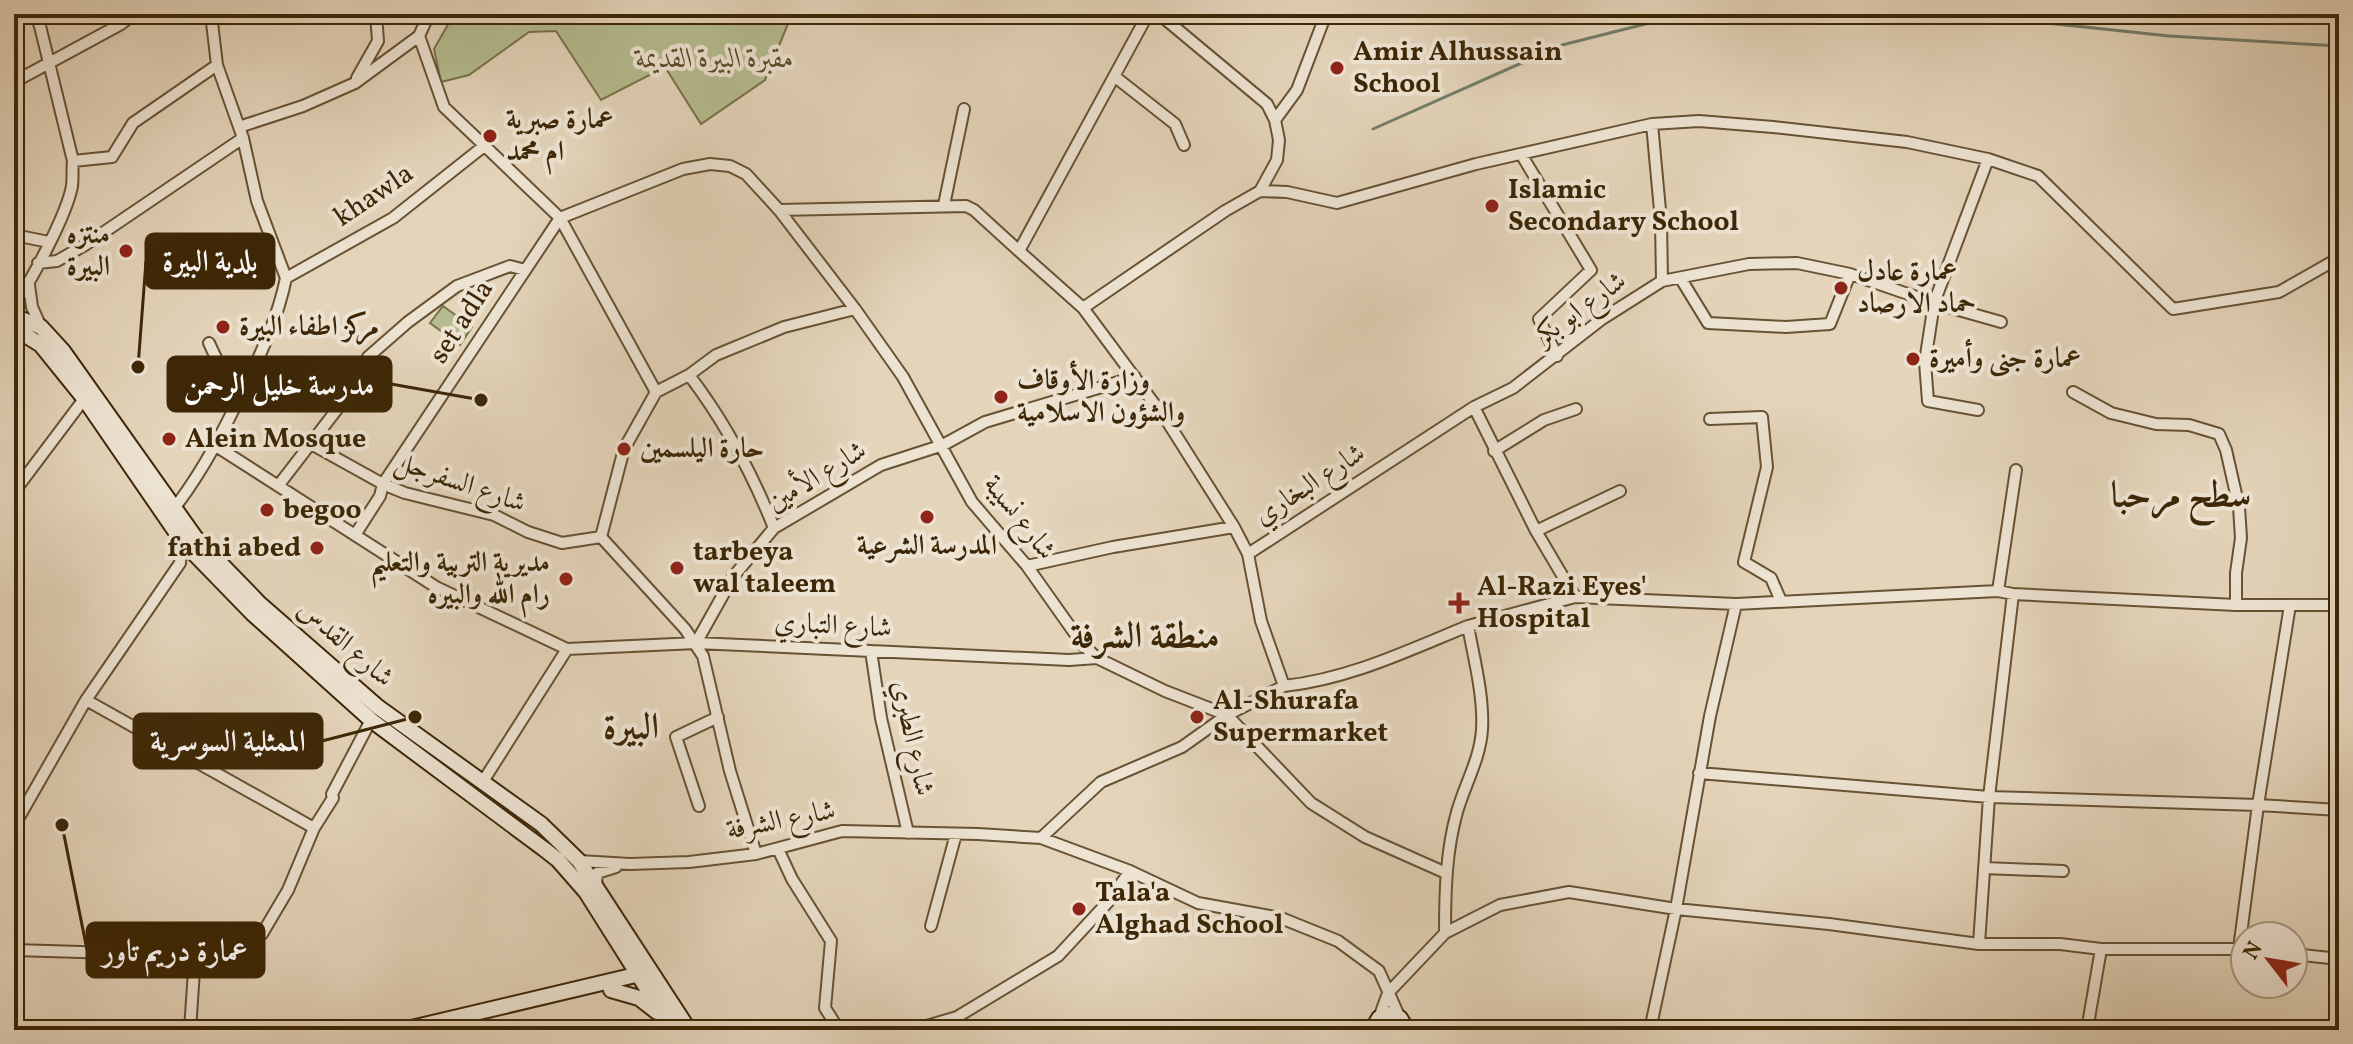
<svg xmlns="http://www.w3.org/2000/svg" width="2353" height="1044" font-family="Vollkorn,Amiri,serif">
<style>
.green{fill:#b5bc8f;stroke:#79724a;stroke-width:2}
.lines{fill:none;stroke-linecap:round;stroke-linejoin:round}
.stream{stroke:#727e6b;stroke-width:3}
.street-casing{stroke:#675233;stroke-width:14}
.secondary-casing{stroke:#3d2706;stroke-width:18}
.street{stroke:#ede3d2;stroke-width:10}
.secondary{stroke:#ede3d2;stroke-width:14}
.poi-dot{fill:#8f2418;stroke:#ede3d2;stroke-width:3}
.labels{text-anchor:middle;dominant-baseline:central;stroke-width:8;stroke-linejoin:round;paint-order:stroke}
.poi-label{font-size:28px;font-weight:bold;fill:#3d2706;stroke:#ede3d2;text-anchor:start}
.park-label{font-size:28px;font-style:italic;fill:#5b4c28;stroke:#ede3d2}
.street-label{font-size:28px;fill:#3d2706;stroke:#ede3d2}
.district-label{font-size:36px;font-weight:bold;fill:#3d2706;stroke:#ede3d2}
.leader{fill:none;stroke:#3d2706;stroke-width:3}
.callout-dot{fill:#3d2706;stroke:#ede3d2;stroke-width:3}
.callout{fill:#3d2706;stroke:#3d2706;stroke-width:3}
.callout-label{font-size:30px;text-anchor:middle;font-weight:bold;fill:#fff}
</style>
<rect width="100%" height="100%" fill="#e4d4ba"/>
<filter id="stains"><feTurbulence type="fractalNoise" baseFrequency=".0025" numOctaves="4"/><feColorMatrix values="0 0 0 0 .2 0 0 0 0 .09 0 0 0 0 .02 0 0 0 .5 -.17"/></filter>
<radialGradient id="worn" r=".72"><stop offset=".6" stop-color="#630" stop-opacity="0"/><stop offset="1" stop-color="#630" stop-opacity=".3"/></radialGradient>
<path class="green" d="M454,14H792L765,80L701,124L665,67L601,100L556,31L529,32L469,75L441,82L434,49Z
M443,306L472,327L460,345L430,323Z"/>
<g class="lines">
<path class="stream" d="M1963,14L2169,36L2339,46
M1373,129L1562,45L1685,14"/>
<g class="street-casing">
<path id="street" d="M35,14L40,26L73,161L112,157L133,123L217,65
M211,14L217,65L243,138L257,201L286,278
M1148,14L1019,251L1083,308L1167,421L1234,527L1248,554
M419,36L444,107L560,218L656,392
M1114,76L1175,124L1184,145
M357,78L378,41L376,14
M14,82L121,24L134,14
M1275,120L1297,90L1326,14
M1652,124L1661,221L1662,281
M239,127L303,106L355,83L419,36L429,14
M1521,154L1591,270L1539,319L1557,356
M1260,191L1287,192L1337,203L1476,164L1652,124L1699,121L1773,127L1907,142L1988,159L2038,176L2173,309L2279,292L2339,258
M944,205L964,109
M779,210L966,206L974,210L1019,251
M560,218L683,169L710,164L730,166L746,174L779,210L855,309L903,377L972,502L1027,566L1083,645L1097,658L1165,691L1227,715
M14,235L49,242
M38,263L57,261L85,245L243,138
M286,278L393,218L484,146
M1681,279L1708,323L1786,327L1830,324L1850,274
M29,285L32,307L41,327
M14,305C31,282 67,214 72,186C73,178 72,169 73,161
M1083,308L1225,211L1260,191L1277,160L1279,140L1275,120L1267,104L1159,14
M209,343L224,375L246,384
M689,375C725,422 752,473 774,528
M2073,392L2111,413L2156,424L2189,425L2219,434L2226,450L2239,507L2241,538L2236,573V605
M1978,410L1928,401L1925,362L1934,303L1988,159
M1710,419L1762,417L1767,467L1744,562L1771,578L1781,601
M311,444L383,484L405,493L494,515L528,532L562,543L601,537
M216,446L436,587L567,649L696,643L1069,660L1097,658
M1494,451L1544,420L1576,409
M278,486L348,395L368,357L408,322L457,286L510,266L525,270
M14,492L87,395
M176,506C204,469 224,430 244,388C262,352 278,317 286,278
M1536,531L1620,491
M355,535L380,496L383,484L560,218
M1027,566L1113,547L1234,527
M1998,591L2016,470
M1575,597L1536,531L1474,407L1513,388L1602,319L1662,281L1749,264L1797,263L1850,274L1934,303L2001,322
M696,643L733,577L774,528L881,465L943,445L985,422L1135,377
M871,651L881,718L908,833
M1284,686C1349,679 1407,651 1468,626
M86,700L314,828
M1699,773L1989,797L2258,805L2339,810
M482,783L567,649
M699,806L676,737L718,717
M14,826L86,700L180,563L182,541
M1041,838L1101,782L1182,747L1227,715
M778,849L792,879L831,941L825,1008L839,1030
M756,854L730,771L703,656L685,629L601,537L624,449L656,392L689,375L716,355L784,327L855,309
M579,861L630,864L689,862L756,854L842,831L978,834L1041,838L1130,871L1198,903L1281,918L1338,941L1379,971L1400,1018
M1984,868L2063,871
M1446,873L1365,837L1311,803L1227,715L1284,686L1261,621L1248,554L1474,407
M596,885L597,873L616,867
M931,926L956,834
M1445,933C1445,892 1446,851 1457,812C1465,784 1480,759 1482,730C1484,696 1474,659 1468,626L1575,597L1736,604L1998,591L2013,594L2236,605H2290
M1979,944L1989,797L2013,594
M2239,949L2258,805L2290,605H2339
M14,950L214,956L262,934L288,890L314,828L333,798L332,794L371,720
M2293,954L2339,959
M957,1017L959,1030
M1379,1018L1388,993L1445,933L1500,905L1569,892L1676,909L1829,924L1979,944H2060L2101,949H2245
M190,1030L195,956
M913,1030L957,1017L1058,956L1108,902L1130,871
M1650,1030L1676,909L1710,716L1736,604
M2087,1030L2101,949"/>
</g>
<g class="secondary-casing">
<path id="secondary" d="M14,316L41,327L63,351L195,537L260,604L378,707L541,824L579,861L689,1030
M14,328L41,345L83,397L182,541L253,614L371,720L544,849L558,860L586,892L673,1030
M611,990L639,998L657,1012
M403,1030L644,973
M1372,1030L1379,1018L1390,1014L1400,1018L1407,1030"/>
</g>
<use href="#street" class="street"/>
<use href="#secondary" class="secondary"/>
</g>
<g class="poi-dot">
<circle cx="1337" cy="68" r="8"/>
<circle cx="490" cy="136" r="8"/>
<circle cx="1492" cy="206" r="8"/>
<circle cx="126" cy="251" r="8"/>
<circle cx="1841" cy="288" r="8"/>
<circle cx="223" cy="327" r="8"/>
<circle cx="1913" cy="359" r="8"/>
<circle cx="1001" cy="397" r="8"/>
<circle cx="169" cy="439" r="8"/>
<circle cx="624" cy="449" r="8"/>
<circle cx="267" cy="510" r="8"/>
<circle cx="927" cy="517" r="8"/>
<circle cx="317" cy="548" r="8"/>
<circle cx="677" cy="568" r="8"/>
<circle cx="566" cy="579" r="8"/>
<path d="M1455 591h8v8h8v8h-8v8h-8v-8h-8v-8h8z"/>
<circle cx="1197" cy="717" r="8"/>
<circle cx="1079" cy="909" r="8"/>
</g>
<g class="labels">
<g class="poi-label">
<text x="1353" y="52">Amir Alhussain<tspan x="1353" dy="32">School</tspan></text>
<text x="506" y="120">عمارة صبرية<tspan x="506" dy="32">ام محمد</tspan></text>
<text x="1508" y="190">Islamic<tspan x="1508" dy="32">Secondary School</tspan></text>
<text x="110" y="235" text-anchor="end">منتزه<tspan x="110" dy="32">البيرة</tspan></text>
<text x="1857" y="272">عمارة عادل<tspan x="1857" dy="32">حماد الارصاد</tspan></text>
<text x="239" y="327">مركز اطفاء البيرة</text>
<text x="1929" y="359">عمارة جنى وأميرة</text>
<text x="1017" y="381">وزارة الأوقاف<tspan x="1017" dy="32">والشؤون الاسلامية</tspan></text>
<text x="185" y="439">Alein Mosque</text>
<text x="640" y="449">حارة اليلسمين</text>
<text x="283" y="510">begoo</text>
<text x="927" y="546" text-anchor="middle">المدرسة الشرعية</text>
<text x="301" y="548" text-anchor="end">fathi abed</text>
<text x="693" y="552">tarbeya<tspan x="693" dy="32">wal taleem</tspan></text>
<text x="550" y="563" text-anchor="end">مديرية التربية والتعليم<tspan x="550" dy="32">رام الله والبيره</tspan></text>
<text x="1477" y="587">Al-Razi Eyes'<tspan x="1477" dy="32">Hospital</tspan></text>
<text x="1213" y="701">Al-Shurafa<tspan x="1213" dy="32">Supermarket</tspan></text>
<text x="1095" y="893">Tala'a<tspan x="1095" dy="32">Alghad School</tspan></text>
</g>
<g class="park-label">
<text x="715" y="59">مقبرة البيرة القديمة</text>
</g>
<g class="street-label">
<text transform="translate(374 196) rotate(-34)">khawla</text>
<text transform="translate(1581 309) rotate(-36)">شارع ابو بكر</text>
<text transform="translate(462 322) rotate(-57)">set adla</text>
<text transform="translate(817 477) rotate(-31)">شارع الأمين</text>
<text transform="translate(460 483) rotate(19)">شارع السفرجل</text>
<text transform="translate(1310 485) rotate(-33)">شارع البخاري</text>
<text transform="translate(1019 518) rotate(52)">شارع نسيبة</text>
<text transform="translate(833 626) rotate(3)">شارع التباري</text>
<text transform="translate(345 644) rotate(41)">شارع القدس</text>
<text transform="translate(912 738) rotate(78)">شارع الطبري</text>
<text transform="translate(781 821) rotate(-11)">شارع الشرفة</text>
</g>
<g class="district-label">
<text x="2181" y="497">سطح مرحبا</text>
<text x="1145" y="638">منطقة الشرفة</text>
<text x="631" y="729">البيرة</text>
</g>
</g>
<path class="leader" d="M138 367L146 261M481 400L391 384M415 717L322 741M62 825L87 950"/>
<g class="callout-dot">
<circle cx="138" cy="367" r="8"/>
<circle cx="481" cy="400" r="8"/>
<circle cx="415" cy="717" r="8"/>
<circle cx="62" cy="825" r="8"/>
</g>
<g class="callout">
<rect x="146" y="234" width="128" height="54" rx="8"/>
<rect x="168" y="357" width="223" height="54" rx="8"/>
<rect x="134" y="714" width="188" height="54" rx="8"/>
<rect x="87" y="923" width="177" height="54" rx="8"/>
</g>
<g class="callout-label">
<text x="210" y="271">بلدية البيرة</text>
<text x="279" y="395">مدرسة خليل الرحمن</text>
<text x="228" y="751">الممثلية السوسرية</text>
<text x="175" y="961">عمارة دريم تاور</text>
</g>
<rect width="2353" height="1044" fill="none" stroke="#e4d4ba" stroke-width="48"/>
<rect x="16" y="16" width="2321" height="1012" fill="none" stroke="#3d2706" stroke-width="4"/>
<rect x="24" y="24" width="2305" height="996" fill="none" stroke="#3d2706" stroke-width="2"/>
<g transform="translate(2269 960) rotate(301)"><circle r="38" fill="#ede3d2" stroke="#a79880" stroke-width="2"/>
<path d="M0-6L14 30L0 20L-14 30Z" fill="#8f2418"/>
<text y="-12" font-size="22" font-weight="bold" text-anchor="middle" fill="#3d2706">N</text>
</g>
<rect width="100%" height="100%" filter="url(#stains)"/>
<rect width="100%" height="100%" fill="url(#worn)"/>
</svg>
